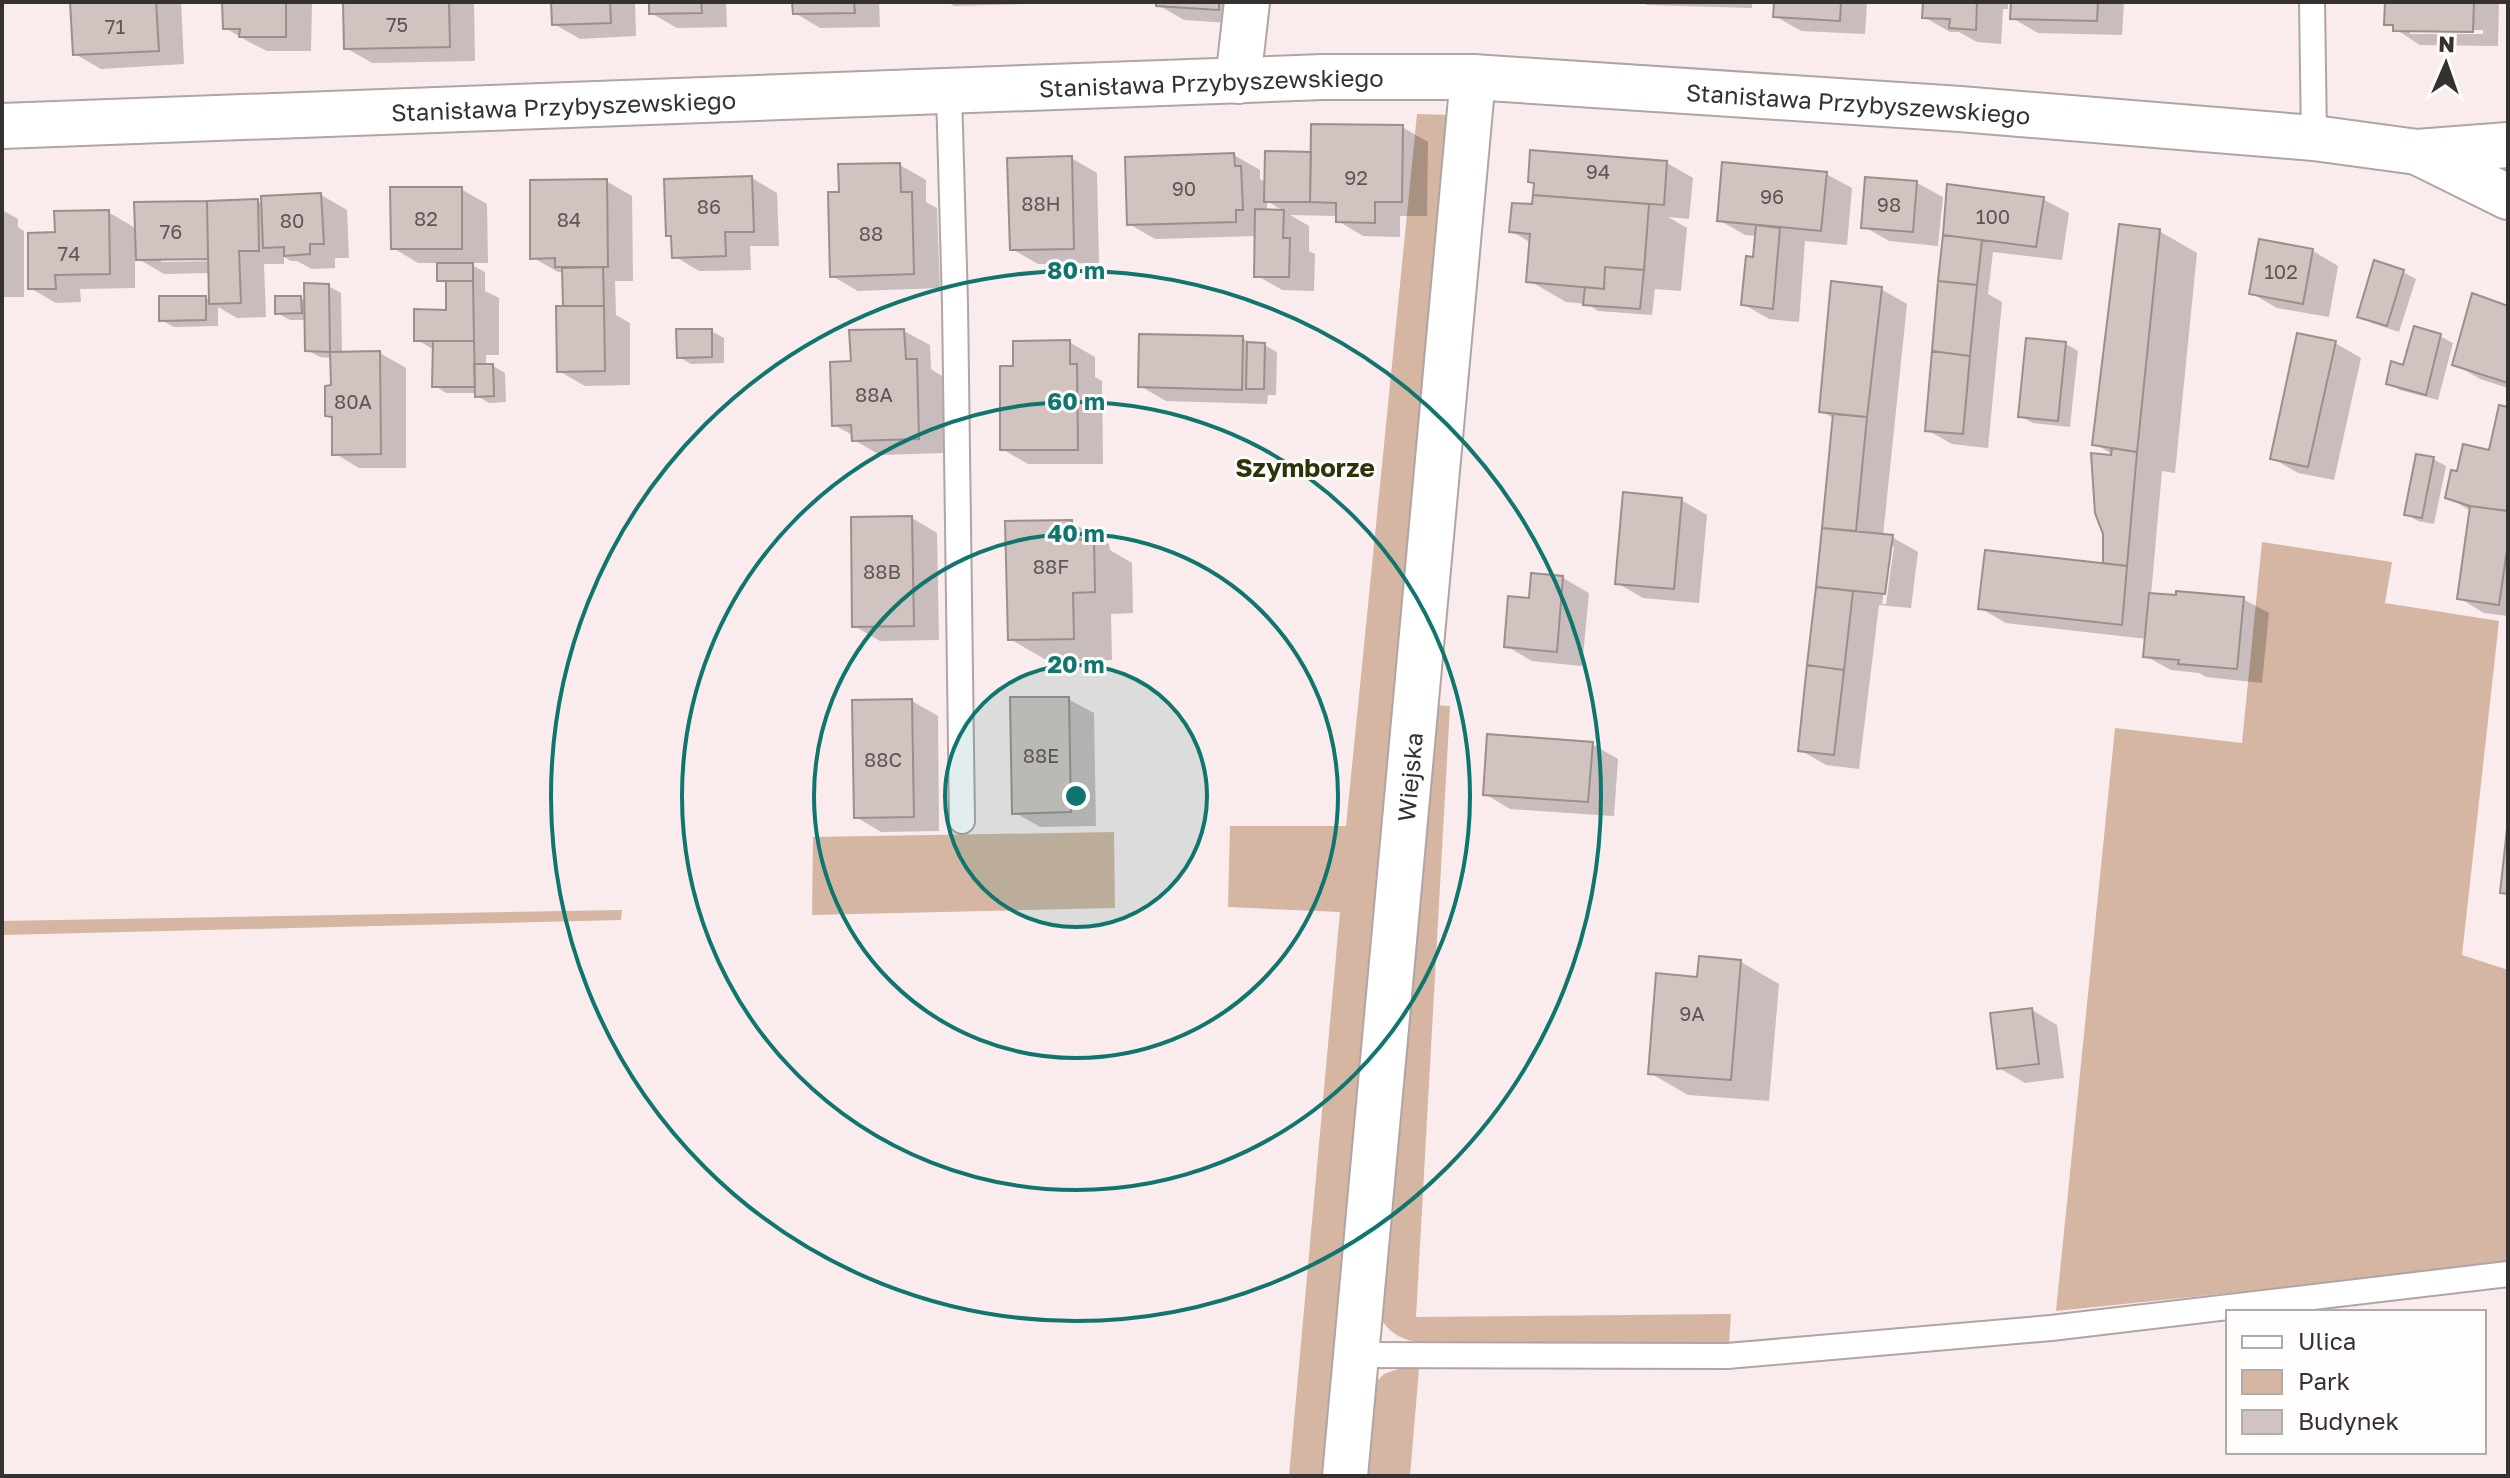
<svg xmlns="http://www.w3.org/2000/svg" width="2510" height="1478" font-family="'Golos Text',sans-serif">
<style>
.green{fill:#d4b6a2}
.shadow{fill:#0003;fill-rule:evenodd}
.building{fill:#d1c3c0;stroke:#9b8e8b;stroke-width:2}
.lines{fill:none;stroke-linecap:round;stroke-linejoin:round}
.lane-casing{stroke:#b1a4a4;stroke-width:28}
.street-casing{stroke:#b1a4a4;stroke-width:48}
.secondary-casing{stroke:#b1a4a4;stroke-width:48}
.lane{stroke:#fff;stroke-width:24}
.street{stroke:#fff;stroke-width:44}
.secondary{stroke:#fff;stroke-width:44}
.ring{fill:none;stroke:#0f766e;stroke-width:4}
.labels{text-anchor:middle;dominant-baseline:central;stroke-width:6;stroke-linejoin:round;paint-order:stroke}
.number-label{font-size:20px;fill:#5d5655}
.street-label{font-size:24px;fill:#363131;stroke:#fffcfc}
.neighbourhood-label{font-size:26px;font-weight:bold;fill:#2f3309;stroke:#fffcfc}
.centre{fill:#0f766e;stroke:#fffcfc;stroke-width:4}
.ring-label{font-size:24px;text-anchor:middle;font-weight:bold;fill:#0f766e;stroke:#fffcfc;stroke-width:6;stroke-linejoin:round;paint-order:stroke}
</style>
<rect width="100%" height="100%" fill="#faebec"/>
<path class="green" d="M1417,114L1450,115L1326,1476H1289L1340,912L1228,907L1230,826H1346Z
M2262,542L2392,562L2385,603L2499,621L2462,955L2508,970V1264L2056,1311L2115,728L2242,743Z
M1431,705L1450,706L1416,1317L1731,1314L1729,1343L1428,1344C1400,1339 1392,1337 1376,1312Z
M1114,832L1115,908L812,915L813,837Z
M622,910L621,920L2,935V921Z
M1401,1368L1419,1369L1410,1476H1358L1374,1384L1384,1374Z"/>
<path class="shadow" d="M72,2H181L184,64L101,69L75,54Z
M224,2H312L311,51H267L251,43L225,28Z
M345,2H474L475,61L372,63L346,48Z
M553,2H635L636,36L580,39L554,24Z
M651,2H726L727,27L677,28L651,13Z
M794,2H879L880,27L820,28L795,13Z
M948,2H1026V4L954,6Z
M1158,2H1246L1244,24L1184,20L1158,5Z
M1642,2H1752V8L1647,5Z
M1776,2H1867L1865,34L1801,31L1775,16Z
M1925,2H2008V9H2003L2001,44L1977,42L1959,32H1950L1924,17Z
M2013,2H2124L2122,35L2038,33L2012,18Z
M2396,2H2499L2498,46L2420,45L2386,23ZM2410,30H2483V34H2410Z
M1402,127L1428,142L1427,216H1400V237L1363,236L1338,221V216L1290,215L1309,226V251L1315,254L1314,291L1282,290L1256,275L1257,236L1155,239L1129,224L1234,155L1260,170V179L1266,182L1313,154ZM1267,201L1285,212L1267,211Z
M1071,158L1097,173L1099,263L1038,264L1012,249Z
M1667,163L1693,178L1689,219L1668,217L1687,228L1681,291L1655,289L1652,315L1598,311L1587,304L1566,302L1528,280L1531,243L1511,231L1534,207L1536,184Z
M900,165L926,180V202L937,208L940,288L858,291L832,276L841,194Z
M1826,174L1852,188L1847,245L1805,241L1799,322L1769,319L1743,304L1754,259L1757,236L1745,235L1719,220Z
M752,178L777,193L779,246H750L751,270L699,271L674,256L673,238L668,235Z
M606,181L632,196L633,281H615L616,315L630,323V385L585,386L559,371L571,308L564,272H558L532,257Z
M1917,183L1943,197L1938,246L1889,241L1863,226Z
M461,189L487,204L488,263H468L485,272V291L499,298V355H486V366H493L505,373L506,402L489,403L477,396V393H446L434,385V350L416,339L448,312V284L439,280V263H418L393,248Z
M321,195L347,210L349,258H335V268L312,269L297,261H291L284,257V264H264L266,317L237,318L218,307V326L174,327L161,320L206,298L211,301L210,273L164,274L135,257V288L80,289L81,302L56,303L30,288L57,234L108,212L137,229V204L257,201L263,205ZM218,257V261L161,262V258Z
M2043,199L2069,213L2062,260L1993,252L1988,294L2002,302L1988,448L1952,444L1927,430L1945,234Z
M2,210L18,219V227L24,231V297H2Z
M2159,231L2197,253L2175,473L2162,471L2151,595L2243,599L2269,613L2262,683L2206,677L2199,673L2171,670L2145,656L2147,639L2006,623L1980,608L2105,565V534L2117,457L2095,444Z
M2313,251L2338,266L2329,317L2277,308L2251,293Z
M2403,272L2416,279L2399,332L2372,323L2359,316Z
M328,286L341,293L342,354L380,353L406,368V468H359L334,453V419L327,415L333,387L332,358L320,357L307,350V320H290L277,313L300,298L306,301Z
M1881,289L1907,304L1883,536L1892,537L1918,552L1911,608L1879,605L1859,769L1826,765L1800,750L1835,419L1821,411ZM1890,546H1894L1886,604H1882Z
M2508,308V388L2480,379L2455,364Z
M711,331L724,338V363L691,364L679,357Z
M904,331L930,345L931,369L942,376L944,453L880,455L854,440V436L834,425Z
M2440,336L2453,343L2438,400L2400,390L2388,383Z
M1242,338L1253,344L1264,345L1277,352L1276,395H1268L1267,404L1166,401L1140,386Z
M1069,342L1095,357V377L1102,381L1103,464H1028L1002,449L1015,368Z
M2335,343L2361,358L2334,480L2298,473L2272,458Z
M2066,344L2078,351L2070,427L2033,423L2020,416Z
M2508,409V616L2484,613L2459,598L2471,511L2447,497L2459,473L2491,453Z
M2433,459L2446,466L2434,524L2418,521L2406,514Z
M1681,500L1707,515L1699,603L1643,598L1617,583Z
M912,518L937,533L939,640L880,641L854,626Z
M1071,522L1109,544L1110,550L1132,563L1133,613L1111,614L1112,660L1048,661L1010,639Z
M1563,578L1589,593L1582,666L1532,661L1506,646Z
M1068,699L1094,713L1096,826L1040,827L1014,812Z
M912,701L938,716L939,831L881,832L856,817Z
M1592,744L1618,759L1614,816L1510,809L1485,794Z
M1741,962L1779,984L1769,1101L1688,1095L1650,1073Z
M2032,1010L2057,1025L2064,1078L2025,1083L1999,1068Z"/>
<path class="building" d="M70,2H156L159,51L73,55Z
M222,2H286V37H239L240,29H223Z
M343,2H449L450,47L344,49Z
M551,2H610L611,23L552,25Z
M649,2H701L702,13L649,14Z
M792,2H854L855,13L793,14Z
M1156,2H1219V10L1156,6Z
M1774,2H1841L1840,21L1773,17Z
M1923,2H1977L1976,30L1949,28L1950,19L1922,18Z
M2011,2H2098L2097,21L2010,19Z
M2385,2H2474L2473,32L2393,31V25H2384Z
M1311,124L1403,125L1402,202H1375V223L1336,222V203L1310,202Z
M1530,150L1667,161L1664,205L1533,195L1534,183L1528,182Z
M1265,151L1311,152L1310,202H1264Z
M1234,153L1235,166H1241L1243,210H1236V222L1127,225L1125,157Z
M1072,156L1074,249L1010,250L1007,158Z
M1722,162L1827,172L1821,231L1717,221Z
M900,163L901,192H912L914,274L830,277L828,192H839L838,164Z
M752,176L754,232H725L726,256L672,258L671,236H666L664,179Z
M1865,177L1917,181L1913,232L1861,228Z
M607,179L608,267H555V258L530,259V180Z
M1947,184L2044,197L2036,247L1943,235Z
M390,187H462V249H391Z
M321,193L324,244H310V254L284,256V247L263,248L261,196Z
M1533,195L1649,204L1644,270L1605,267L1604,289L1526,282L1530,234L1509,232L1512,203L1532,204Z
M258,199L259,251H239L241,303L209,304L207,201Z
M207,201L208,259L136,260L134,202Z
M1255,209L1284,210L1283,238H1290L1289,277H1254Z
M109,210L110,274L55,275L56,289H28V233L55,232L54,211Z
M2119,224L2160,229L2137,452L2092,445Z
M1756,225L1780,228L1773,309L1741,305L1746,256L1753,257Z
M1943,235L1982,240L1977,285L1938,281Z
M2259,239L2313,249L2303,304L2249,294Z
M2374,260L2404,270L2387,326L2357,317Z
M437,263H473V281H437Z
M603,267L604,306H563L562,268Z
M1605,267L1644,270L1640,309L1583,305L1585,287L1604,289Z
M446,281H473L474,341H414V309L446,310Z
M1831,281L1882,287L1867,417L1819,412Z
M1938,281L1977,285L1970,356L1932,351Z
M304,283L329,284L330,352L305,351Z
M2472,293L2508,306V383L2452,365Z
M159,296H206V320L159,321Z
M275,296H301L302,313L275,314Z
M556,306H604L605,371L557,372Z
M2414,326L2441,334L2426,395L2386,384L2391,361L2403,365Z
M676,329H712V357L677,358Z
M904,329L906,359H917L919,439L852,441L851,425L832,426L830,362L851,361L849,330Z
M2297,333L2336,341L2308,467L2270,459Z
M1139,334L1243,336L1242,390L1138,387Z
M2026,338L2066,342L2058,421L2018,417Z
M1070,340V364H1077L1078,450H1000V366H1013V341Z
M433,341H474L475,387H432Z
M1247,342L1265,343L1264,389H1246Z
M380,351L381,454L332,455V417L325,416V386L331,385L330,352Z
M1932,351L1970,356L1963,434L1925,431Z
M474,364H493L494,396L475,397Z
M2499,405L2508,407V511L2470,506L2445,498L2451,470L2457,471L2463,444L2489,450Z
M1833,414L1867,417L1856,531L1822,528Z
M2112,448L2137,452L2127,566L2103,563V534L2095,513L2091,453L2111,455Z
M2416,454L2434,457L2422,518L2404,515Z
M1623,492L1682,498L1674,589L1615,584Z
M2470,506L2508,511V543L2499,605L2457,599Z
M912,516L914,626L852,627L851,517Z
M1072,520V540L1094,539L1095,592L1073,593L1074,639L1008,640L1005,521Z
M1822,528L1893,535L1885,594L1816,587Z
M1985,550L2127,566L2122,625L1978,609Z
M1531,573L1563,576L1557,652L1504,647L1508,596L1529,598Z
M1816,587L1853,591L1844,670L1807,665Z
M2176,591L2244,597L2237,669L2178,664L2179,660L2143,657L2149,593L2176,595Z
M1807,665L1844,670L1834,755L1798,751Z
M1010,697H1069L1071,812L1012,814Z
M912,699L914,817L854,818L852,700Z
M1487,734L1593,742L1588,802L1483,795Z
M2508,820V894L2500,893Z
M1699,956L1741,960L1731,1080L1648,1074L1656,973L1697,977Z
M2032,1008L2039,1064L1997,1069L1990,1013Z"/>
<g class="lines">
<g class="lane-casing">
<path id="lane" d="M2312,2L2314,138
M949,93L955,304L962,821
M1356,1355L1727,1356L2051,1328L2508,1274"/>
</g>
<g class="street-casing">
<g id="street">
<path d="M1238,81L1247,2"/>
<path id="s1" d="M1345,1476L1473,77"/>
</g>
</g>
<g class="secondary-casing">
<g id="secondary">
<path id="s2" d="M2,126L1323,77H1473L1960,109L2314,138L2417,152L2508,145"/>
<path d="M2417,152L2508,197"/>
</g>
</g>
<use href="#lane" class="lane"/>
<use href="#street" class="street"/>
<use href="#secondary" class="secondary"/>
</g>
<circle cx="1076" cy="796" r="131" fill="#0f766e" fill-opacity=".12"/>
<g class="ring">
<circle cx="1076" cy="796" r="131"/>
<circle cx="1076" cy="796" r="262"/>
<circle cx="1076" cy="796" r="394"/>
<circle cx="1076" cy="796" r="525"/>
</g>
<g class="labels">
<g class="number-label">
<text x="397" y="24">75</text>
<text x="115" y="26">71</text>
<text x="1598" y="171">94</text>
<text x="1356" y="177">92</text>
<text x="1184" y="188">90</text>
<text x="1772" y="196">96</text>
<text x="1041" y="203">88H</text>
<text x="1889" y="204">98</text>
<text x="709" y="206">86</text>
<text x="1993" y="216">100</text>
<text x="426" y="218">82</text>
<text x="569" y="219">84</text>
<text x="292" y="220">80</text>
<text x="171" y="231">76</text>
<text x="871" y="233">88</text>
<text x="69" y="253">74</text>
<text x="2281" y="271">102</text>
<text x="874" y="394">88A</text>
<text x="353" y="401">80A</text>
<text x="1051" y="566">88F</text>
<text x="882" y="571">88B</text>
<text x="1041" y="755">88E</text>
<text x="883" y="759">88C</text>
<text x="1692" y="1013">9A</text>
</g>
<g class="street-label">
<text stroke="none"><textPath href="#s2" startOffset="1210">Stanisława Przybyszewskiego</textPath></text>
<text stroke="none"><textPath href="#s2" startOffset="1858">Stanisława Przybyszewskiego</textPath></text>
<text stroke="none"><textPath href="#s2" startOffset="562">Stanisława Przybyszewskiego</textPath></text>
<text stroke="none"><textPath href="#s1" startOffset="702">Wiejska</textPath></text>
</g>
<g class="neighbourhood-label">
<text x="1305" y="467">Szymborze</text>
</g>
</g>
<circle cx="1076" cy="796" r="12" class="centre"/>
<g class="ring-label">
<text x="1076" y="279">80 m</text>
<text x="1076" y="410">60 m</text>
<text x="1076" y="542">40 m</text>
<text x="1076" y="673">20 m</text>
</g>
<rect width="2510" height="1478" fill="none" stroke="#363131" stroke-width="8"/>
<rect x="2226" y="1310" width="260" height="144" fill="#fffcfc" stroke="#afabab" stroke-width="2"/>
<rect x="2242" y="1336" width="40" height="12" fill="#ffffff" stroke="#afabab" stroke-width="2"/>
<text x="2298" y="1350" font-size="24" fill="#363131">Ulica</text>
<rect x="2242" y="1370" width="40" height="24" fill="#d4b6a2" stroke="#afabab" stroke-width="2"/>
<text x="2298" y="1390" font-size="24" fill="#363131">Park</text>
<rect x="2242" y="1410" width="40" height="24" fill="#d1c3c0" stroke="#afabab" stroke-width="2"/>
<text x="2298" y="1430" font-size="24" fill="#363131">Budynek</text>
<g transform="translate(2446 64) rotate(2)" stroke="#fffcfc" stroke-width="6" paint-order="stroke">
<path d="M0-6L14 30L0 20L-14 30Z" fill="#363131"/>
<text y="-12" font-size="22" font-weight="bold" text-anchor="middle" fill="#363131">N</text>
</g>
</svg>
